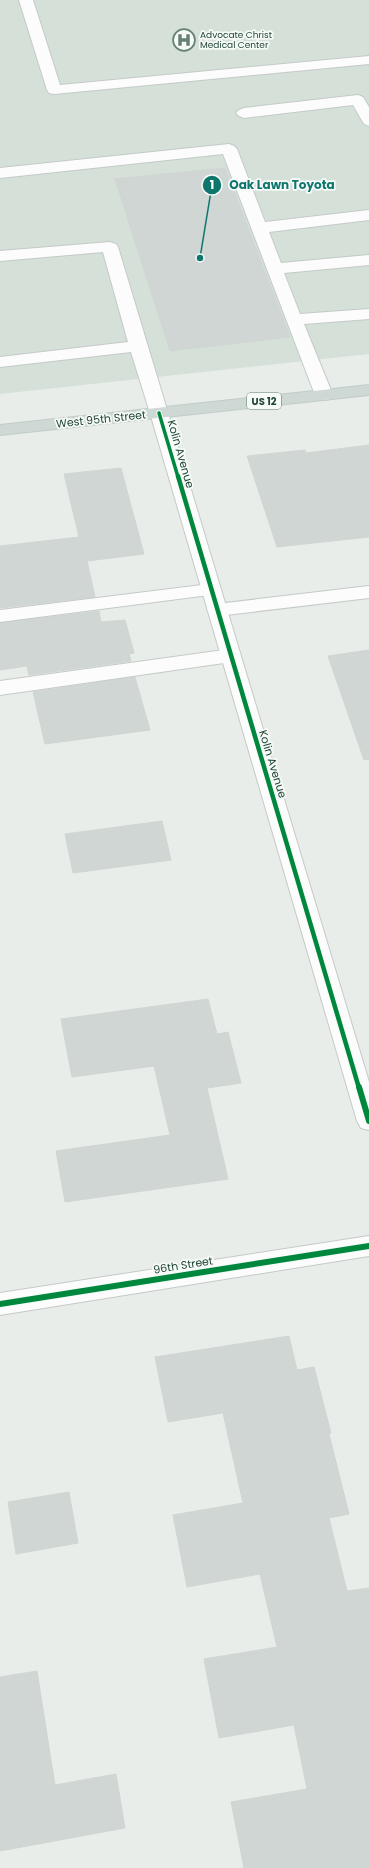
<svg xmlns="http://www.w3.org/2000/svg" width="369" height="1868" font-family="Poppins,sans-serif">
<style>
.built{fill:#d5e0d9}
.building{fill:#cfd6d3;stroke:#d0d6d2}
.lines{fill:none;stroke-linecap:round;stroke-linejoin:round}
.lane-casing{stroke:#c4cac7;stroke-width:2}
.street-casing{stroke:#c4cac7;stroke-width:2}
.primary-casing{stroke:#c2ccc7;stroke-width:2}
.lane{fill:#fcfcfc;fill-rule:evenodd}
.street{fill:#fcfcfc;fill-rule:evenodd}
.primary{fill:#ced8d4;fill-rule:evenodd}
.cycleway-far2-casing{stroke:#f6fbf8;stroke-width:5.5}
.cycleway-far1-casing{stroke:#f6fbf8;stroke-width:7}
.cycleway-casing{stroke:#f6fbf8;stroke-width:8}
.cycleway-far2{stroke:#00873e;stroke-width:3.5}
.cycleway-far1{stroke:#00873e;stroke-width:4.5}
.cycleway{stroke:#00873e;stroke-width:6}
.labels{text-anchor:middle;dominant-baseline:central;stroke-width:3.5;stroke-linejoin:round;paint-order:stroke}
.far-poi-label{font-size:9px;fill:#214534;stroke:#f6fbf8;text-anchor:start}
.shield{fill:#f6fbf8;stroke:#617c6f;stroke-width:1}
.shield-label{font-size:10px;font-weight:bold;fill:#214534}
.street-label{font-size:11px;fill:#214534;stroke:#f6fbf8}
.leader{fill:none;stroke:#0f766e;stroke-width:1.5}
.callout-dot{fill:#0f766e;stroke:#f6fbf8;stroke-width:1.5}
.mark-label{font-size:12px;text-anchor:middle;font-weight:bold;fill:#fff}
.callout-label{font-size:12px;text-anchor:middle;font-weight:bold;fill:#0f766e;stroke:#f6fbf8;stroke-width:3.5;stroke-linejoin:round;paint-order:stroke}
</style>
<rect width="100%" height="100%" fill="#e8edea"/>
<path class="built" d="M0,0H369V354L0,394Z"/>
<path class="building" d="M225,168L290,337L170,351L115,179Z
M369,445V537L277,547L247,456L305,450L306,453Z
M121,468L144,554L87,561L95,597L0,608V546L79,537L64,474Z
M99,611L101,622L125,620L134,653L129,654L131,661L29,675L27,666L0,670V623Z
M369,650V759L364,760L328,656Z
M135,677L150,730L45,744L33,692Z
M162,821L171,860L73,873L65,834Z
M208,999L217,1034L228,1032L241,1083L207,1088L228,1179L65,1202L56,1151L170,1135L154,1066L72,1077L61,1019Z
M289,1336L297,1370L314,1367L331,1433L329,1434L349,1514L329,1518L347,1591L369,1588V1868H244L231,1802L307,1789L294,1725L219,1738L204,1659L277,1647L260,1574L187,1587L173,1515L243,1503L223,1413L168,1422L155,1357Z
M69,1492L78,1543L16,1554L8,1502Z
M37,1671L55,1785L116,1774L125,1828L0,1851V1677Z"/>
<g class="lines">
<g class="lane-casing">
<path id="lane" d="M19,0H33L60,85L369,56V64L54,94L49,93L47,90Z
M358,95L363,97L369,107V126L364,124L353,105L244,118L239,116L236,113L239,110L244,108Z
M229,144L234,146L237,149L265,222L369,210V220L269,232L281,263L369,255V265L284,273L300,314L369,309V319L304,324L333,395L330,399L324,400L318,399L315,395L223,154L0,178V168Z
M110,242L116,244L118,247L168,413L165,417L159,418L153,417L150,413L131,352L0,367V357L128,342L103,252L0,261V251Z
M210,584L217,586L220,590L217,594L0,622V610Z
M369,586V598L217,616L210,614L207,610L210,606L217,604Z
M231,649L238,651L241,656L238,661L0,695V681Z"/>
</g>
<g class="street-casing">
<path id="street" d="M159,408L165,409L168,413L369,1082V1130L361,1128L357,1121L150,413L153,409Z
M369,1236V1256L0,1315V1293Z"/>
</g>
<g class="primary-casing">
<path id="primary" d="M369,385V395L0,435V425Z"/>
</g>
<use href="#lane" class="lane"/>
<use href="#street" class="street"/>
<use href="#primary" class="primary"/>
<g class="cycleway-far2-casing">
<path id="cycleway-far2" d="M159,413L178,477"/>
</g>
<g class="cycleway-far1-casing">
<path id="cycleway-far1" d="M178,476L359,1088"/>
</g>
<g class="cycleway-casing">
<path id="cycleway" d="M359,1087L369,1121
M0,1304L369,1246"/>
</g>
<use href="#cycleway-far2" class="cycleway-far2"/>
<use href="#cycleway-far1" class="cycleway-far1"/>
<use href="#cycleway" class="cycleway"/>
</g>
<defs>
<g id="hospital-ring" transform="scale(1.15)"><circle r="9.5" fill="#f6fbf8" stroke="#678074" stroke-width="1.5"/><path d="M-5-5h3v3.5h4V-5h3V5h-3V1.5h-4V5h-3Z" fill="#678074"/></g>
</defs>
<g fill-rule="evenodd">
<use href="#hospital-ring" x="184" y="40"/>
</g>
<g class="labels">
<g class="far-poi-label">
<text x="200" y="35">Advocate Christ<tspan x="200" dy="10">Medical Center</tspan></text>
</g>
<rect class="shield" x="247" y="393" width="34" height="16" rx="3"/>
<g class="shield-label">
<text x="264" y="401">US 12</text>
</g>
<g class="street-label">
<text transform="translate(101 419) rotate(-6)">West 95th Street</text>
<text transform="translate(181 454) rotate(74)">Kolin Avenue</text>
<text transform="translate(273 764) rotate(73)">Kolin Avenue</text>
<text transform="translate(183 1265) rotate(-9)">96th Street</text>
</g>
</g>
<path class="leader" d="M200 258L212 185"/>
<g class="callout-dot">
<circle cx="200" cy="258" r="4"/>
<circle cx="212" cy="185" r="10"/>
</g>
<g class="mark-label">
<text x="212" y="189">1</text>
</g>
<g class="callout-label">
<text x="282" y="189">Oak Lawn Toyota</text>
</g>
</svg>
